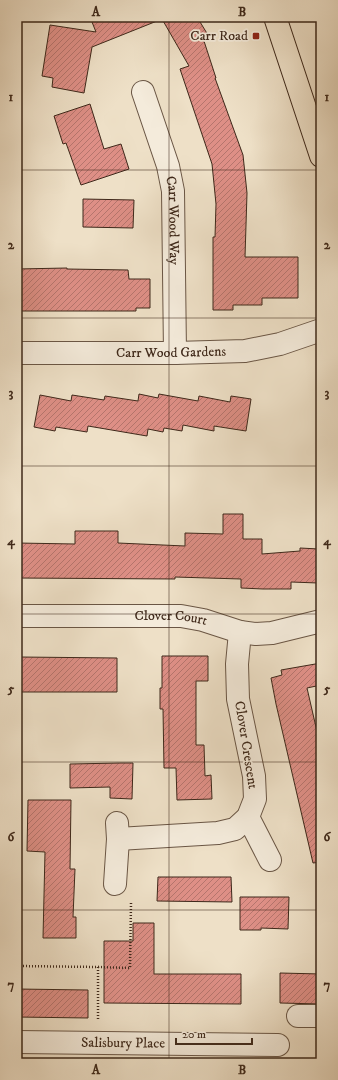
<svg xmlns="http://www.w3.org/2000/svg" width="338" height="1080" font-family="'IM FELL DW Pica',serif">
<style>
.building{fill:url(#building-hatch);stroke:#3e281a}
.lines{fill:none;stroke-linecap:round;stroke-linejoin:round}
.minor-casing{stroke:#6a5645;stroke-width:24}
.primary-casing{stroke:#3e281a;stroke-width:24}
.path{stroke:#3e281a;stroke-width:2.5;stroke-dasharray:1 2;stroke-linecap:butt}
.minor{stroke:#f4ebdb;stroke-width:22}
.primary{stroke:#eee0c7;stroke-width:22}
.grid{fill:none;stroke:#3e281a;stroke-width:1;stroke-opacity:0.55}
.poi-dot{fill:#8f2418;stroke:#f4ebdb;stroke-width:1.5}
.labels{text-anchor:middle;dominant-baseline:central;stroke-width:3.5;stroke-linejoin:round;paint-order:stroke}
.poi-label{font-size:14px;fill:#3e281a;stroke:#f4ebdb;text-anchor:end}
.street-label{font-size:14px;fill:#3e281a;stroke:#f4ebdb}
.neatline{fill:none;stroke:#3e281a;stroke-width:1.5}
.grid-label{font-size:13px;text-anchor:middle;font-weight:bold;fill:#3e281a}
</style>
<defs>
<pattern id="building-hatch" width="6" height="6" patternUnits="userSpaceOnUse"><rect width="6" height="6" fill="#de8f86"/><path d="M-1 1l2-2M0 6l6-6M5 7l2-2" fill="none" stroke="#b5756d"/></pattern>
</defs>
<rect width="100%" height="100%" fill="#eee0c7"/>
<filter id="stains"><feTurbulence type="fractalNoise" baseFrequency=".005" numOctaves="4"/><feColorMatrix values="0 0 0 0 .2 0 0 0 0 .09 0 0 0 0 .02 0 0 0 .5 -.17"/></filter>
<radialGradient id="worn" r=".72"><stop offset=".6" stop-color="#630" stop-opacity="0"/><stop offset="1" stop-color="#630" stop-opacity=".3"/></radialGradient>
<path class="building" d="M90,17H197L208,35L203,38L216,78H215L243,155L247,193L245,257H298V298H262V305H233V310H213V237H215L216,204L212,164L180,69L189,66L162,19L92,47L84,93L52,87L53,78L42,76L50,25L96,32Z
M90,104L104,149L121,144L129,169L81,185L66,143L63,144L54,116Z
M83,199L134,200L133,228L83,227Z
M67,268V269L128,270L129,279H150V308H136V311H17V269Z
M139,394L158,398L159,394L198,401L199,396L230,402L231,396L251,399L246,431L214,426V431L183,425L182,431L164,428L163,432L148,429L147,436L88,426L87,432L56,427L55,431L34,427L40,395L71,401L72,395L104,400L105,396L138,401Z
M223,514H243V539H262V554L300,551V548L319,549L318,583L291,582V589H263L241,588V579L175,577V579L17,578V543L75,544V531H118V543L185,546V533L223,534Z
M162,656H208V681H196V745H204L205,776L211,775L212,799L177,800L176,768H164L163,709H160V688H162Z
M20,657L117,658V692H20Z
M321,663V685L307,688L321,749V862L313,863L276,704L271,678L282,675L281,670Z
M121,763H133L132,799L110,798V787L70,788V764Z
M28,800H71L70,869H75L73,917H76V938H43L45,852L27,851Z
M158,877H231L232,902L157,901Z
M240,897H289L288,929L261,928V930H240Z
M133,923H154V974H241V1004L104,1003V941H133Z
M280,973L321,974V1004L280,1003Z
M17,989L88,990V1018L17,1017Z"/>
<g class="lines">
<g class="minor-casing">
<g id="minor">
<path id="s1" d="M143,92L168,166L173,191L175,353"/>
<path id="s2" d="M17,353H175L245,351L280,344L321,330"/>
<path id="s3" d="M17,616H181L203,620L240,632L256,634L272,633L321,621"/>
<path d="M248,817L270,860"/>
<path d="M118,839L218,833L235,829L248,817L255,799L254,776L238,699L237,664L240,632"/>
<path d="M115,884L118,839L117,823"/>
<path d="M298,1016H321"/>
<path id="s4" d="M17,1042L278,1045"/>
</g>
</g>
<g class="primary-casing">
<path id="primary" d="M275,17L321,156"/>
</g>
<path class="path" d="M17,966L98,967V1020
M98,967L130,968L131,903"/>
<use href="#minor" class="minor"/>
<use href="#primary" class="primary"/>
</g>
<path class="grid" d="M169,17V1063M17,170H321M17,318H321M17,466H321M17,614H321M17,762H321M17,910H321"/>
<rect class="poi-dot" x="252" y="32" width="8" height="8" rx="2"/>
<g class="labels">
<g class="poi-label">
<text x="248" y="36">Carr Road</text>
</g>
<g class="street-label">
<text stroke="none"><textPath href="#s1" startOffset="133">Carr Wood Way</textPath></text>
<text stroke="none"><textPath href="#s2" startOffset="154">Carr Wood Gardens</textPath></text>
<text stroke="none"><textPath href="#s3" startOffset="154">Clover Court</textPath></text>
<text transform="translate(246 745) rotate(81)">Clover Crescent</text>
<text stroke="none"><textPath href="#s4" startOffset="106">Salisbury Place</textPath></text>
</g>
</g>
<rect width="338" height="1080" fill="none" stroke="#eee0c7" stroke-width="44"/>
<path d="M176 1038v6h76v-6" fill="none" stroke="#3e281a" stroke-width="2"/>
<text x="182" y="1038" font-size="12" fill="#3e281a" stroke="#f4ebdb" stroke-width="3" paint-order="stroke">20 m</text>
<rect x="22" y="22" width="294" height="1036" class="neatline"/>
<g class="grid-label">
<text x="96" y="16">A</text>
<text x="242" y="16">B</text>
<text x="11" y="101">1</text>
<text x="327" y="101">1</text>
<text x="11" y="249">2</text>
<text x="327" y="249">2</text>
<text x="11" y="397">3</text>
<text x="327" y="397">3</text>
<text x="11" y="545">4</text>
<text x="327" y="545">4</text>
<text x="11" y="693">5</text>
<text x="327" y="693">5</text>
<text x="11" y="841">6</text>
<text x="327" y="841">6</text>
<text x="11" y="989">7</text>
<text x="327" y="989">7</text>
<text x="96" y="1074">A</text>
<text x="242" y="1074">B</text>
</g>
<rect width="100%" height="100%" filter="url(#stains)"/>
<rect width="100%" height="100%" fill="url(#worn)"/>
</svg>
